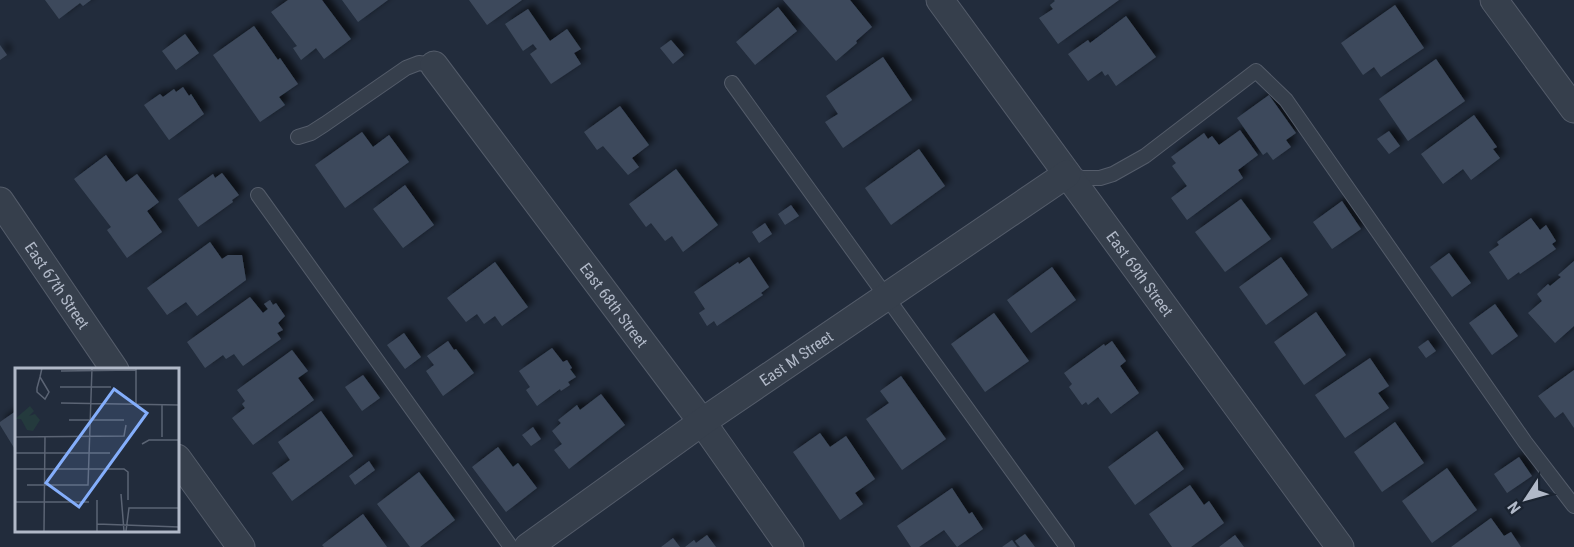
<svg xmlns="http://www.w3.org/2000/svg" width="1574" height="547" font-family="'Roboto Condensed',sans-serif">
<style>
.building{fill:#3e4a5c;filter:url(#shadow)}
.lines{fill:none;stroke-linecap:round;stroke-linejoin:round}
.lane-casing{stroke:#545c6a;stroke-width:16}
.street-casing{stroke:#545c6a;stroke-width:29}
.lane{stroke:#363f4c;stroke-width:14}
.street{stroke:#363f4c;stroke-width:27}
.labels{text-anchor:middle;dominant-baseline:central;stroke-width:5;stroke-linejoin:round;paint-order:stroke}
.street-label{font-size:16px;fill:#b1b9c8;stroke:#1b2431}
.inset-road{fill:none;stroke:#5b6474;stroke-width:1.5}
.view{fill:#84aefb;fill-opacity:0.15;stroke:#84aefb;stroke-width:3}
.inset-edge{fill:none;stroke:#b1b9c8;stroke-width:3}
</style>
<defs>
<filter id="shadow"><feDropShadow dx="5.5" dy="-5.5" stdDeviation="3" flood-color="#0009"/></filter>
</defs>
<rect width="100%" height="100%" fill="#222c3c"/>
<path class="building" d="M45,0H91L83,6L80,3L59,19Z
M288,0H322L351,39L324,59L316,48L301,60L293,48L297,46L271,12Z
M342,0H388L358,22Z
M469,0H522L487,25Z
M783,0H850L872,27L856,41L857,43L836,61Z
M1054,0H1119L1058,44L1039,18L1053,9L1050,5L1055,1Z
M1395,5L1424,48L1381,77L1374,67L1363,75L1341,43Z
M778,7L797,31L755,65L736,42Z
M528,9L550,41L567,29L581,49L574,53L581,64L551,84L530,54L537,49L533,44L523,51L505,24Z
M1126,16L1156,57L1116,86L1108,74L1105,76L1102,71L1088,81L1068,54L1088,40L1090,43Z
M254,26L278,60L280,58L298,84L279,97L285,105L260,122L213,55Z
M185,34L199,53L176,70L162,51Z
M671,40L684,55L673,64L660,48Z
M0,45L7,55L0,60Z
M883,57L912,100L843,148L825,122L838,114L826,96Z
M1436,59L1465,101L1408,141L1379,99Z
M183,87L189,96L191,94L204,114L169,140L144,105L160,94L163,97L174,89L176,92Z
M1269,95L1296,133L1286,140L1291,147L1273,160L1267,152L1263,155L1237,118Z
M620,106L649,145L632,158L639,167L628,175L603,146L597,150L584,132Z
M1474,115L1497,147L1493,149L1500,158L1471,180L1463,169L1443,184L1421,154Z
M1240,130L1258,155L1238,170L1243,178L1187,220L1171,198L1187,186L1172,166L1176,163L1171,157L1204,133L1208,139L1212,136L1219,145Z
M1389,131L1400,146L1389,154L1377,139Z
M362,132L373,147L389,135L409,162L345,208L315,165Z
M919,149L945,186L891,225L865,188Z
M106,155L126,182L137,174L159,202L147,211L162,232L127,258L107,230L111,227L74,179Z
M676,169L718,225L683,252L672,236L665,241L651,223L646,227L629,204Z
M222,173L239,195L232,200L233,202L198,227L178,199L213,174L215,178Z
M405,185L434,225L403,248L373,209Z
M1241,199L1271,239L1225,272L1195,232Z
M1342,201L1361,229L1332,249L1313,222Z
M791,205L799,216L785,225L778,214Z
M1531,218L1540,230L1546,225L1556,241L1552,244L1556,249L1520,274L1519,272L1508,280L1489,252L1499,245L1497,242Z
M765,223L772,234L759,243L752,232Z
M210,242L222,259L228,255H242L246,280L197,316L186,302L167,315L147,288Z
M1449,253L1471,283L1452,297L1430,267Z
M749,257L769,287L761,293L763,295L717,326L714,321L707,326L699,313L705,309L694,292L738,262L739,264Z
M1281,257L1308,295L1266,325L1239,287Z
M1574,261V326L1555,343L1528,313L1542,301L1537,294L1548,284L1550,286L1561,277L1558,275Z
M495,262L528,307L502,326L495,316L484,324L477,314L466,322L447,298Z
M1052,267L1076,300L1031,333L1007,300Z
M250,297L263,313L268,309L264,304L270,300L273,305L276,303L285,316L278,323L283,330L277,333L281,339L243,366L234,354L226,359L223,355L205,368L187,342Z
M1495,304L1518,336L1492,355L1469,323Z
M1316,312L1346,355L1304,385L1274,342Z
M994,313L1029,361L985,392L951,344Z
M404,333L421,357L405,369L387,345Z
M1428,340L1436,351L1426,358L1418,347Z
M448,341L454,350L456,349L474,373L443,396L426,371L434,365L427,356Z
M1112,341L1126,361L1120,366L1139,393L1111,414L1098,397L1088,405L1086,402L1082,405L1069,387L1072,384L1064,373L1104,344L1105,346Z
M552,348L563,362L567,360L572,368L570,369L576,377L568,382L570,385L561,391L560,389L537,406L526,390L530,387L519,371Z
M292,350L308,371L298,378L314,400L253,445L232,418L245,408L242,404L245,401L237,390Z
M1370,358L1389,386L1378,393L1389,408L1345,438L1315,395Z
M1574,370V428L1563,412L1555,418L1538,396Z
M363,375L380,398L362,411L345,387Z
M901,376L946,439L902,470L866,419L889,403L880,391Z
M601,394L625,425L569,469L554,450L562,444L552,431L561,423L558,420L577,405L580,410Z
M16,411V451L0,425V422Z
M321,411L353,456L292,501L272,473L290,460L278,442Z
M1395,422L1424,463L1382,492L1354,452Z
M533,427L541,439L531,446L522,435Z
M1157,431L1184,469L1135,505L1108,467Z
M820,433L830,447L846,436L875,479L855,493L863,504L840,520L793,452Z
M498,447L513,467L518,463L537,488L506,512L472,467Z
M1519,457L1532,476L1507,493L1494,474Z
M369,461L375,470L355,485L349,476Z
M1447,468L1477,510L1432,543L1402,501Z
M419,472L455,520L420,547H410L377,504Z
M1190,485L1204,505L1209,501L1224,523L1191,547H1172L1149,514Z
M952,488L969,514L972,512L983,529L957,547L944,530L919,547H911L897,526Z
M363,514L387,547H324L322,545Z
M1491,518L1504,536L1511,532L1521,547H1451Z
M1025,534L1035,547H1020L1015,541Z
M707,535L716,547H685L694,540L696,543Z
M1235,535L1244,547H1219Z
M673,538L680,547H661Z
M1012,540L1017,547H1002Z"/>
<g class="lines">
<g class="lane-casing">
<path id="lane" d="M732,83L1067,547
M298,137L311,133L325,124L406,68L419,63L434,65
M1070,174L1082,178H1100L1113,174L1145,156L1256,71L1286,100L1525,442L1574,506
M258,195L511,547"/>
</g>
<g class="street-casing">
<g id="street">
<path id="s1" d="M940,0L1340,547"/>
<path d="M1494,0L1574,109"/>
<path id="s2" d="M434,65L702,422L790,547"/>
<path id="s3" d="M0,201L115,370"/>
<path d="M177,458L241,547"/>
<path id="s4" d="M528,547L702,422L1067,174"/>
</g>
</g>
<use href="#lane" class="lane"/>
<use href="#street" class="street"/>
</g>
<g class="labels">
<g class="street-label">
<text stroke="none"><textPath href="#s1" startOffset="339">East 69th Street</textPath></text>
<text stroke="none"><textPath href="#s3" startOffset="102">East 67th Street</textPath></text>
<text stroke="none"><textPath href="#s2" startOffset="300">East 68th Street</textPath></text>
<text stroke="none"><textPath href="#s4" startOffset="328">East M Street</textPath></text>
</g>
</g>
<g transform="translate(15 368)">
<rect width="164" height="164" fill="#222c3c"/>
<path d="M15,38L19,43L14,48L20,46L25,52L18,63L12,62L6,51H0Z" fill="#243a3d"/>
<path class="inset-road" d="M121,0V36M46,3L121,2M25,9L34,24L30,31L22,24V20L25,9L27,0M45,19H96M46,35L164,37M147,37V69M54,52H109M0,69L109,68L111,57M127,76L134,72H164M0,85H95M0,101H109L113,104V132M12,117H73L77,0M106,126L109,163M82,132V163M0,134H74M82,156L164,159M29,163L30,68M111,163L114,140H164"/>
<path class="view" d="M99,21L132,45L64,139L31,115Z"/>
<rect width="164" height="164" class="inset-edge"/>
</g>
<g transform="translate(1526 499) rotate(234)" stroke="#1b2431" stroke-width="4.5" paint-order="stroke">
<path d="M0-4.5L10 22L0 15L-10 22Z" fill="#b1b9c8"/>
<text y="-9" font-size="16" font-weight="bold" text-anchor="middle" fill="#b1b9c8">N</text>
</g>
</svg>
